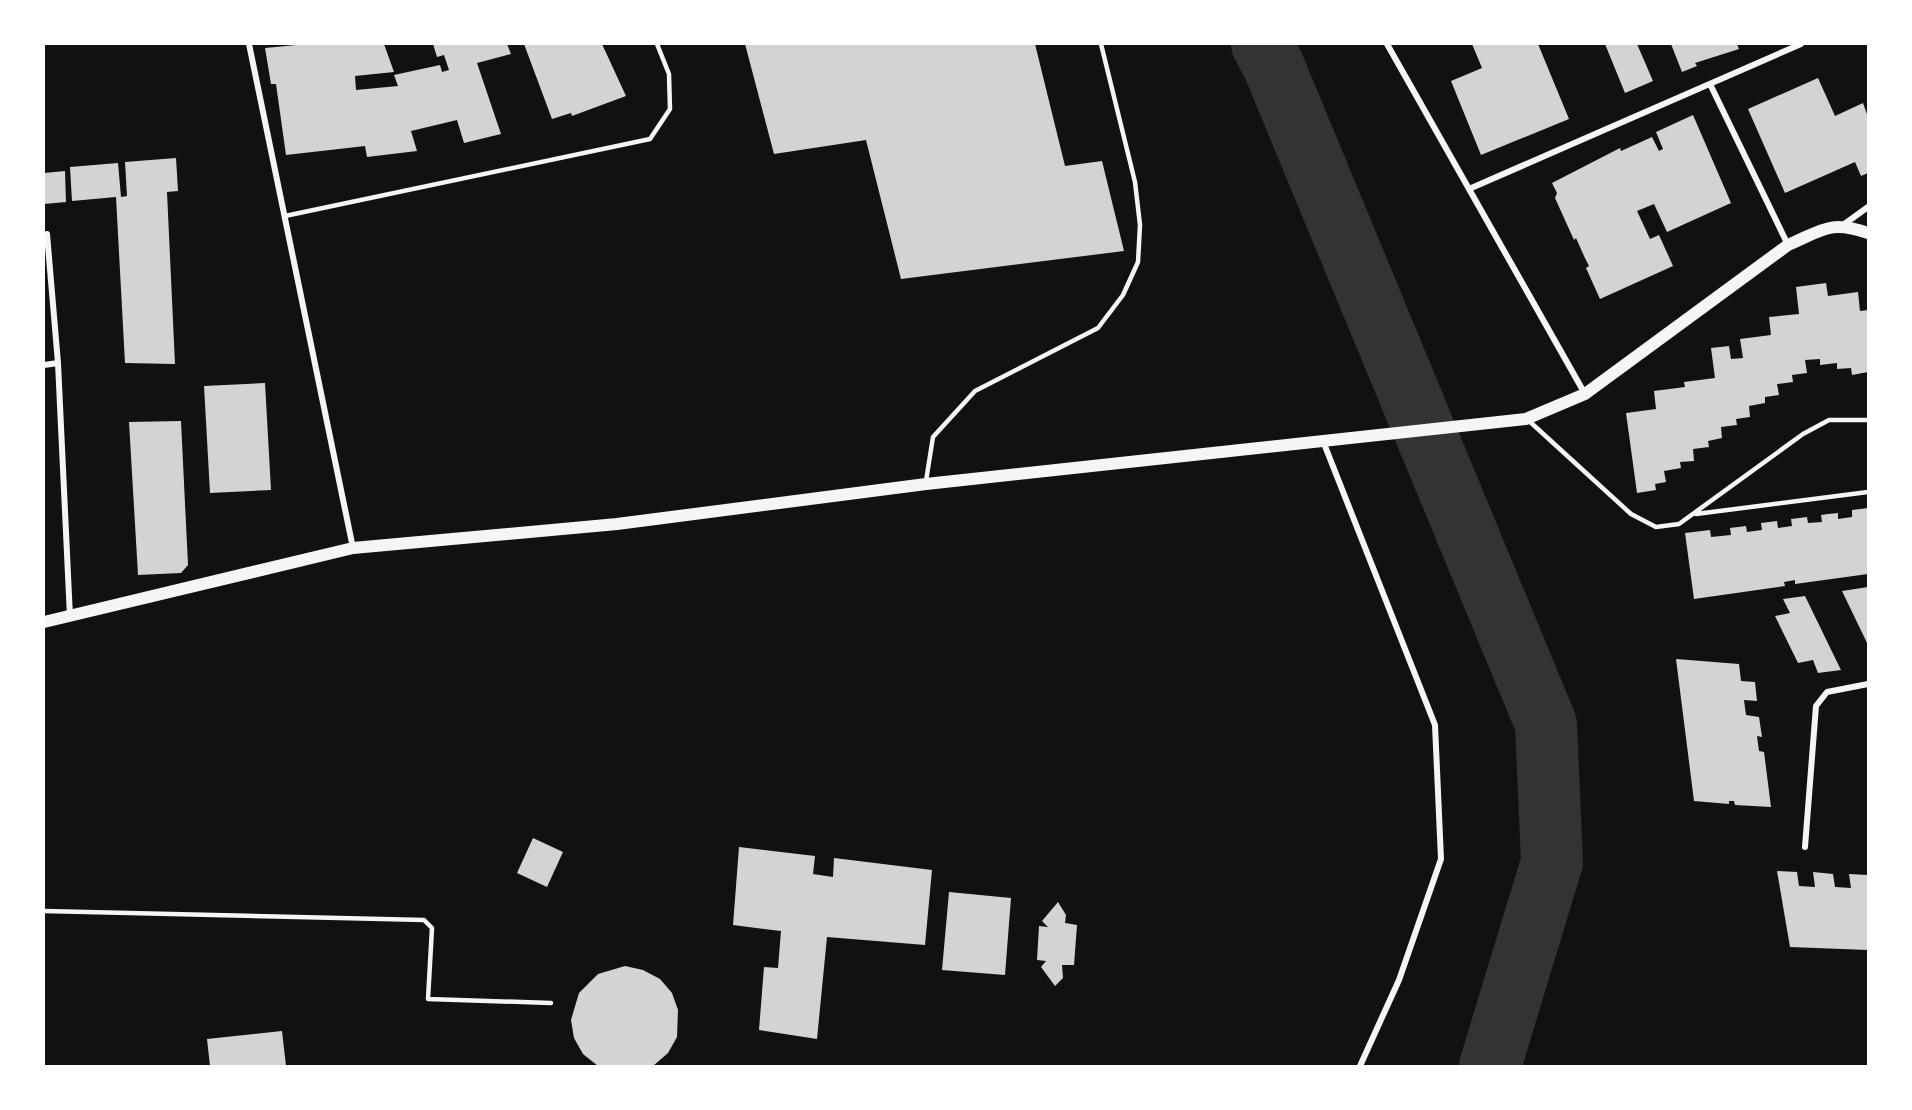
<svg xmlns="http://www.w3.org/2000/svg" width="1912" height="1110" font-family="Overpass,sans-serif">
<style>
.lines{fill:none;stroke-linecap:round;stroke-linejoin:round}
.river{stroke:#333;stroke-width:62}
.building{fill:#d3d3d3}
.service{stroke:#f5f5f5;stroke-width:4.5}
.minor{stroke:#f5f5f5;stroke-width:6}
.secondary{stroke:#f5f5f5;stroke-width:12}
</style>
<rect width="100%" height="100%" fill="#111"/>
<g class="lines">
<path class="river" d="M1262,44L1274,67L1546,724L1552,862L1490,1066"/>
</g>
<path class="building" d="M307,44H384L394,72L355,76L356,90L398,86L394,75L440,65L442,72L449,70L444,55L437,57L433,44H507L511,54L477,63L501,134L464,143L457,120L411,131L417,151L367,157L365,146L286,155L276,84H271L265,48Z
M524,44H602L626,96L572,116L571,113L552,119Z
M745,44H1035L1065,166L1102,161L1124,251L901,279L866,140L774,154Z
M1472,44H1538L1569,119L1481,155L1451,81L1482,68Z
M1605,44H1637L1653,81L1625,93Z
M1671,44H1737L1739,49L1695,63L1697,66L1682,72Z
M1818,78L1835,116L1863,103L1868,117V173L1861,176L1855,162L1785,193L1748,109Z
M1693,115L1731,203L1667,232L1654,204L1637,211L1650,239L1659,235L1673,266L1600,299L1586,268L1589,266L1584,256L1576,238L1574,240L1555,198L1557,193L1552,183L1620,148L1621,151L1652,137L1659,151L1663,149L1656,132Z
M176,158L178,191L167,192L175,364L125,363L116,197L72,201L70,167L118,163L121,197L127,196L125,162Z
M65,171L66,202L44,204V173Z
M1826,283L1828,296L1858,292L1860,311L1868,310V372L1852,375L1851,368L1837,369V363L1820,365V359L1805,360L1807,373L1792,375L1793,382L1777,384L1779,395L1765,397V403L1749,406L1750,417L1736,419L1737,425L1721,427L1722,438L1708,441L1709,447L1693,449L1694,461L1680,462L1681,468L1664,471L1666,482L1655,484L1656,490L1637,493L1626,413L1656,409L1654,391L1685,387L1684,382L1715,378L1711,348L1729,346L1731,359L1743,358L1740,339L1771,335L1769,317L1799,314L1796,287Z
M265,383L271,490L210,493L204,386Z
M181,421L188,565L181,573L138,575L129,422Z
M1868,508V574L1795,584V580L1784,582L1785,586L1694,599L1685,533L1710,530L1711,537L1731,535L1730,528L1746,526L1747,532L1762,530L1761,523L1777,521L1778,528L1792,526L1791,519L1807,517L1808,523L1822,522L1821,515L1828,514L1838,513V519L1852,517V510Z
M1868,587V645L1842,591Z
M1805,596L1839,666L1841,670L1818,673L1813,660L1798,663L1775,616L1790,613L1783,599Z
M1676,659L1739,664L1741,681L1755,682L1757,701L1744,700L1746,715L1759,717L1762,737L1757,736L1759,751L1764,752L1771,807L1735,805L1734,801H1729V804L1694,801Z
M533,838L563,852L547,887L517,873Z
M739,847L815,856L813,874L833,877L834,858L932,870L925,945L827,937L817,1039L759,1030L764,967L778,968L781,931L733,925Z
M1777,871L1797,872L1799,886L1815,887L1813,872L1833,874L1835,887L1851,888L1849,874L1868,875V950L1790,947Z
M949,892L1011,898L1005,975L942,970Z
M1058,902L1066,915L1065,923L1077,925L1074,965H1062L1063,978L1055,986L1041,967L1046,961L1037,960L1039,926L1048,927L1042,921Z
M625,966L643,970L660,979L672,993L678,1010L677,1037L668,1053L653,1066H598L583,1054L574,1038L571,1020L579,993L598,974Z
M282,1031L286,1066H210L207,1039Z"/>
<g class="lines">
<path class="service" d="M285,216L650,139L670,109L669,74L657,44
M1528,420L1631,514L1656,527L1679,524L1803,434L1829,420H1868
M926,481L933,437L975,391L1098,328L1123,295L1138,262L1140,225L1135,182L1101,44
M1696,514L1868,492
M44,911L424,920L432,928L428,999L551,1003"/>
<path class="minor" d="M249,44L353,548
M1387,44L1585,394
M1710,84L1788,245
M1469,189L1801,44
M1843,225L1868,207
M47,234L58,363L70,617
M44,365L58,363
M1323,441L1435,725L1441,859L1399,980L1360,1066
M1805,847L1816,706L1827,692L1868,684"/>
<path class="secondary" d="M44,622L353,548L617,524L926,484L1526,419L1585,394L1788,245C1823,230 1830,220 1868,233"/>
</g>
<rect width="1912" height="1110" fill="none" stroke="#ffffff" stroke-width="90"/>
</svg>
